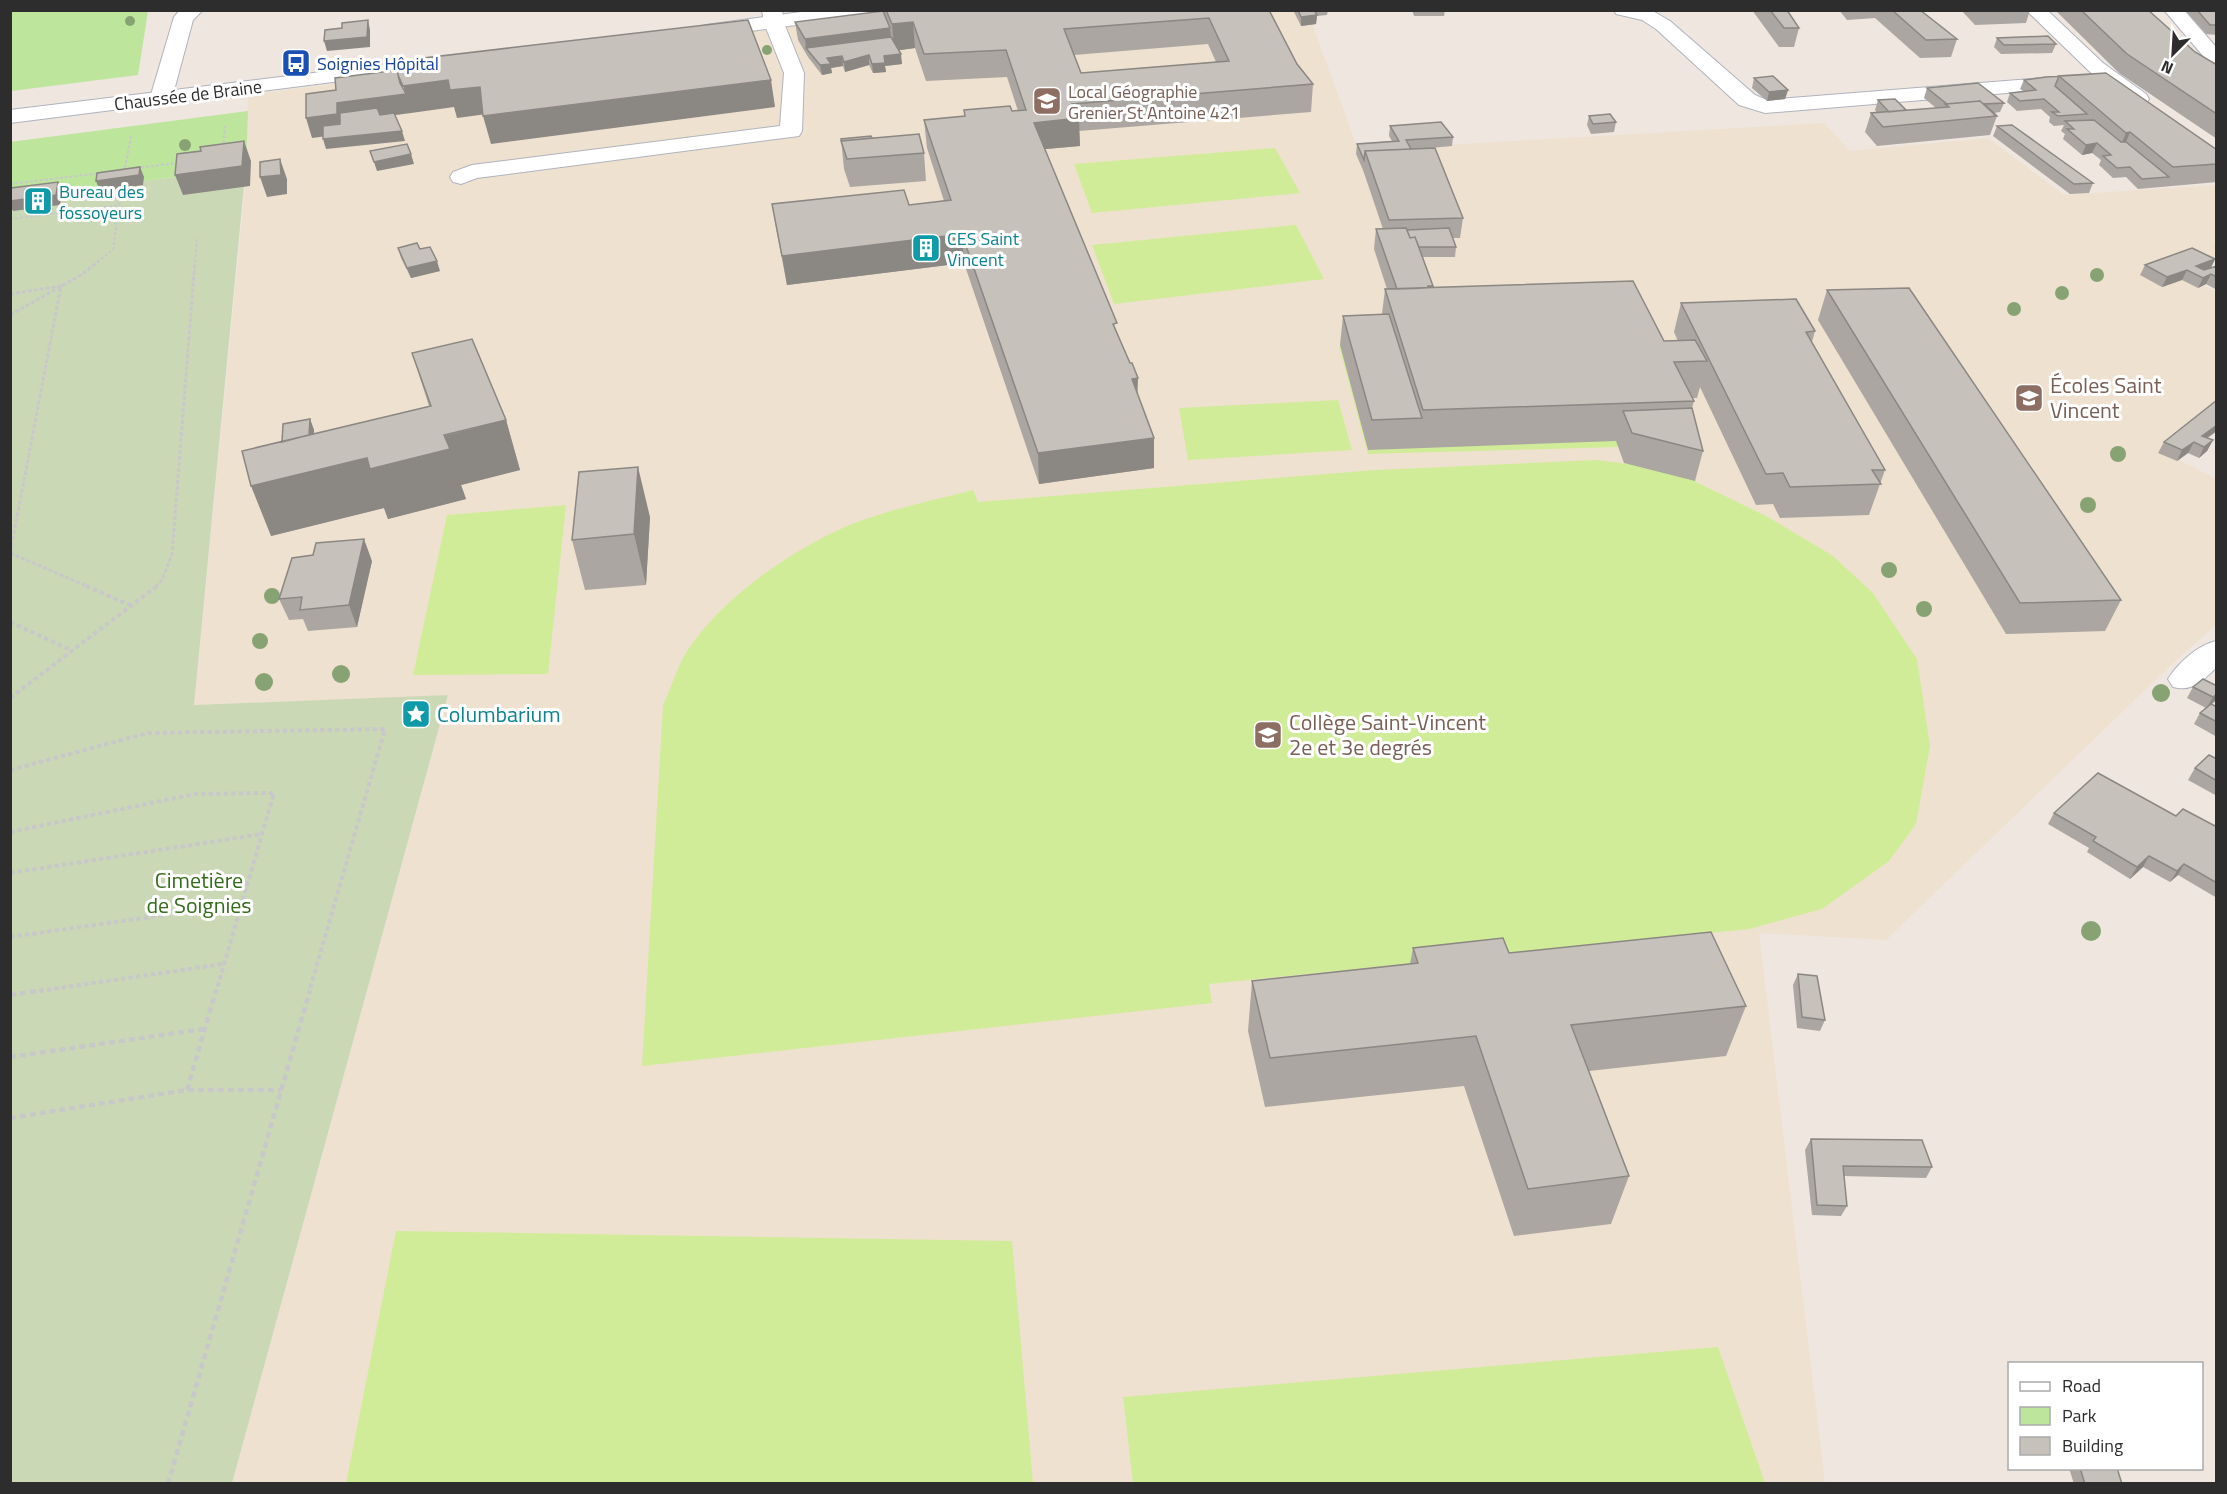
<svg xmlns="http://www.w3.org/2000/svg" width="2227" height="1494" font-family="'Titillium Web',sans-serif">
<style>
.education{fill:#efe1cf}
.green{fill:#bde59c}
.cemetery{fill:#cbd8b6}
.pitch{fill:#d1ec98}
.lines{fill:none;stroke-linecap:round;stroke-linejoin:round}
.service-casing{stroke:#afb3bd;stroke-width:2}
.minor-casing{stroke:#afb3bd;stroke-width:2}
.tertiary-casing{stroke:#afb3bd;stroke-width:2}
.path-far3{stroke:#c8c8c8;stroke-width:2;stroke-dasharray:3 2;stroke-linecap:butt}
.path-far2{stroke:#c8c8c8;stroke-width:3;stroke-dasharray:4 2;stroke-linecap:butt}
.path-far1{stroke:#c8c8c8;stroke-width:4;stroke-dasharray:4.5 3;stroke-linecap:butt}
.path{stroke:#c8c8c8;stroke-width:4.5;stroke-dasharray:6 4;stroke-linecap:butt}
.service{fill:#fff;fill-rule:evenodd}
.minor{fill:#fff;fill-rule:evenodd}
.tertiary{fill:#fff;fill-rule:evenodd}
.tree{fill:#88a373}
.wall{fill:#aba6a1;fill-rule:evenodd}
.shaded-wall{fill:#8b8783}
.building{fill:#c7c1bb;stroke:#8b8783;stroke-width:1.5;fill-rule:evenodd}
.labels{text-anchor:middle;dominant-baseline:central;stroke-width:6;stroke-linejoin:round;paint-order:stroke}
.far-transit-label{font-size:18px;fill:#164399;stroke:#fff;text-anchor:start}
.far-education-label{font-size:18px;fill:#785e54;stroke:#fff;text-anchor:start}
.far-street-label{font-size:18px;fill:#2d2d2d;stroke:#fff}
.far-culture-label{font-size:18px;fill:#0d838f;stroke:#fff;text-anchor:start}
.education-label{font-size:22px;fill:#785e54;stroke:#fff;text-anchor:start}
.culture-label{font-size:22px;fill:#0d838f;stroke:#fff;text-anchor:start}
.park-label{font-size:22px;fill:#346c1a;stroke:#fff}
</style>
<rect width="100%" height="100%" fill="#eee6df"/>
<path class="education" d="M1307,10L1358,150L1824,123L1850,151L1988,138L2064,195L2216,185V235L2213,241L2216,244V260L2186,275L2216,292V416L2169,455L2216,479V625L2175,661L1886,940L1759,933L1825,1483H232L448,696L194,705L245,188L248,95L905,11Z"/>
<path class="green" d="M10,11H148L138,75L11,91Z
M248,111L246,165L196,174L11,200L10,142Z"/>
<path class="cemetery" d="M246,165L194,705L448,695L232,1483H11L10,200L196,174Z"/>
<path class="pitch" d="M1275,148L1300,193L1092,213L1074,164Z
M1296,225L1324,279L1114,304L1092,245Z
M1384,343L1649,380L1696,482L1768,517L1833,556L1873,593L1917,659L1930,746L1916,824L1889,861L1822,909L1749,929L1209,984L1212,1003L642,1066L663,705C671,688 677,667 687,651C721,600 779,559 834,532C878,511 927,502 973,490L978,502L1376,470L1596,460L1629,464L1619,447L1368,454L1339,346Z
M1338,400L1352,450L1188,460L1179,408Z
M566,505L548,674L413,675L447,515Z
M396,1231L1012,1241L1033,1483H346Z
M1718,1347L1765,1483H1133L1123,1397Z"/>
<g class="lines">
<g class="service-casing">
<path id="service" d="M180,10H203L193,20L172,98L169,103H153L150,98L174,17Z
M762,10H782L784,23L804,73L802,131L799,136L477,178L461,184L453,182L450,177L453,172L472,165L780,126L784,73L764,23Z
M1614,10H1651L1670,21L1755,95L1767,100L2067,76L2074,78L2077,82L2074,86L2067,88L1765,113L1739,105L1656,29L1642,20L1616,14Z
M2216,641V668C2202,681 2193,692 2173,687L2168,679C2178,663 2198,645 2216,641Z"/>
</g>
<g class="minor-casing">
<path id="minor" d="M2026,10H2047L2103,63L2146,94L2149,99L2146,104H2130L2089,71Z
M2164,10H2184L2216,47V65L2209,63Z"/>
</g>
<g class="tertiary-casing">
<path id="tertiary" d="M816,10H874L865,16L706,37L699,35L696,31L699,27L706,25Z
M444,57L451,59L454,63L451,67L10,123V110Z"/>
</g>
<path class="path-far3" d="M223,148L225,126
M136,168L179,163
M124,173L131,136
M10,184L102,173
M10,219L120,205
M97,262L113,250L122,184
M195,262L197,237"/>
<path class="path-far2" d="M10,294L61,286L10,554
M10,315L81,275L99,261
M10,553L89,587
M155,587L162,580L172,554L195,261"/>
<path class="path-far1" d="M86,586L132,606
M10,622L73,651
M10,698L157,586
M10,770L148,733L385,729L309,992
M10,832L195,794L274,793L216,992
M10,873L262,834
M10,937L241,904
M32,992L223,964"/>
<path class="path" d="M10,995L43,990
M10,1057L204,1029
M187,1090L216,990
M10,1118L187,1090H281
M168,1484L310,990"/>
<use href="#service" class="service"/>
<use href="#minor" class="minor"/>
<use href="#tertiary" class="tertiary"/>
</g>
<g class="tree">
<circle cx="130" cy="21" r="5"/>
<circle cx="767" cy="50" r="5"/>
<circle cx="185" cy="145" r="6"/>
<circle cx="2097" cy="275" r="7"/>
<circle cx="2062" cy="293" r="7"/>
<circle cx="2014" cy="309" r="7"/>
<circle cx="2118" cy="454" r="8"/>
<circle cx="2088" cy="505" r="8"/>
<circle cx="1889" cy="570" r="8"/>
<circle cx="272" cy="596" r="8"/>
<circle cx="1924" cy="609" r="8"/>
<circle cx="260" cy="641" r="8"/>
<circle cx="341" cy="674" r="9"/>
<circle cx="264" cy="682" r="9"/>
<circle cx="2161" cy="693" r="9"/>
<circle cx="2091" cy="931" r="10"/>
</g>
<path class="wall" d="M883,10H1269L1297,64L1313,84L1311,112L1079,131L1080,146L1045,149L1117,332L1137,394L1154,438V468L1039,484L964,263L787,285L777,233L772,204L909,205L944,201L927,148L924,120L964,116V110L1018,111L1007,77L926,81L915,48L899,50L902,64L885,66L886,72L873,73L869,65L845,72L843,66L831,68L832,73L822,75L808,57L798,40L795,22L883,11ZM1208,44L1216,62L1081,73L1074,55Z
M1293,10H1328L1327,15L1317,16L1316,24L1301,26Z
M1412,10H1445L1444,16H1414Z
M1752,10H1787L1799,28L1794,47H1779Z
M1839,10H1920L1957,39L1951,57L1920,58L1875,18L1847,20Z
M1961,10H2030L2026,23L1975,25Z
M2055,10H2148L2195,52L2217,65V139L2119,73Z
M2185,10H2217V35L2206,34Z
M1997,38L2056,44L2052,53L2001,54L1994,47Z
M2106,73L2217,150V182L2138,189L2126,177L2113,178L2099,165L2101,160L2092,153L2082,155L2063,139L2065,134L2061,131L2064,125L2054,126L2049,122L2050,117L2041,109L2017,111L2007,102L2010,93L2023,91L2020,89L2024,80Z
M1754,78L1788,90L1785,99L1767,101L1752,88Z
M1927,88L2004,103L2000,112L1994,113L1997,116L1990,135L1877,146L1865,132L1871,113H1877L1875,110L1878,100L1906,110L1936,108L1924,98Z
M1589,116L1616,122L1614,132L1591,134L1587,125Z
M1390,126L1453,137L1452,146L1419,149L1463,218L1460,238H1453L1456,247L1455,257H1423L1433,286V287L1664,341H1678L1674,332L1681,303L1815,331L1812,342L1885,470L1869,515L1780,518L1773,504L1756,505L1700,387L1697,398H1693L1694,401L1692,408L1703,451L1695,481L1624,463L1616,441L1368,450L1340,345L1343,316L1382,314L1385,289H1387L1374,249L1376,229H1383L1363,170L1356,154L1357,144L1392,141L1389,136Z
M1997,126L2093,183L2089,193L2070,194L1993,136Z
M872,138L924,153L926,181L850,187L844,169L841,139Z
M398,248L420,249L440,271L411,278L401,258Z
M2215,259L2211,268L2217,266V290L2206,284L2198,288L2182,280L2162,287L2140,275L2145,265Z
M1827,290L2121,600L2105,631L2006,634L1818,320Z
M412,353L506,420L520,470L461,485L466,499L388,519L384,508L271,536L282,442L310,419L314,430V434L429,406Z
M2207,438L2213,440L2207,451L2199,458L2188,453L2177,461L2158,453L2164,442Z
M650,517L646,585L585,590L572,540Z
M372,561L357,627L308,631L303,619L289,620L279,599Z
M2217,686V699L2212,704L2217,707V737L2194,724L2200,713L2206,708L2187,698L2193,687Z
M2217,759V796L2188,780L2195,768Z
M2054,813L2176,816L2217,827V898L2178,875L2170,882L2143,867L2130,879L2087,852L2089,848L2048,824Z
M1413,948L1509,953L1746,1006L1726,1056L1589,1071L1629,1176L1611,1224L1514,1236L1464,1086L1265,1107L1248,1031L1252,981L1410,964Z
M1798,974L1825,1020L1820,1031L1797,1028L1793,985Z
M1811,1139L1932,1167L1926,1178L1844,1176L1847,1206L1841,1216L1812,1215L1805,1150Z
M2069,1468H2117L2122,1484H2074Z"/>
<path class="shaded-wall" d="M1317,15L1316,24L1301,26V17Z
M368,20L370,30V47L327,51L324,41Z
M913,22L915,48L894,51L892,24Z
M890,28L892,46L806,48L805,39Z
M901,54L902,64L885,66L886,72L873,73L872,64L884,56Z
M869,55V65L845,72L844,62Z
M842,56L843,66L831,68L832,73L822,75L820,65L827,58Z
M448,80L480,87L487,114L457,118L454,107L411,113L343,122V134L312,138L306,118L337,103L406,94L403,86Z
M771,80L775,107L491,144L483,116Z
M1788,90L1785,99L1767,101L1769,92Z
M1079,118L1080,146L1035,150L1034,123Z
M402,131L405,141L326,149L323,139Z
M2130,132L2122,152H2118L2126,133Z
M244,141L251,161L250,186L183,195L175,175Z
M2097,143L2092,153L2082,155L2086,145Z
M411,154L414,164L377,171L374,162Z
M280,159L287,179V194L267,197L260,177Z
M140,167L144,177L143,185L100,191L96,181Z
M58,182L62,192L60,205L13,211L10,205V201Z
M962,234L964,263L787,285L782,256Z
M2215,259L2210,269L2196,274V266Z
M437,261L440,271L411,278L407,268Z
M2187,270L2182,280L2162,287L2167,277Z
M2211,274L2206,284L2198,288L2203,278Z
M1138,378L1137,408L1132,379Z
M310,419L314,430L313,465L309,454Z
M506,420L520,470L461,485L466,499L388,519L384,508L271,536L251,486Z
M2217,425V431L2199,444L2202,436Z
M1154,438V468L1039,484L1038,453Z
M2213,440L2207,451L2199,458L2204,447Z
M2194,442L2188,453L2177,461L2182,450Z
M638,467L650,517L646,585L634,534Z
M364,539L372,561L357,627L349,605Z
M2217,694L2216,700L2206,709L2213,697Z
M2149,856L2143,867L2130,879L2137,867Z
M2184,864L2178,875L2170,882L2177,871Z"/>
<path class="building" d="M886,10H1269L1297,64L1313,84L1072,104L1079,118L1034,123L1117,323L1113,324L1130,363H1132L1138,378L1132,379L1154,438L1038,453L962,234L782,256L772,204L904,190L909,205L951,200L924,120L965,116L964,110L1010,106L1012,111L1026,110L1006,50L924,54L913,22L892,24ZM1209,18L1229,61L1081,73L1064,29Z
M1298,10H1314L1317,15L1301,17Z
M1770,10H1787L1799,28H1784Z
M1892,10H1920L1957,39L1926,40Z
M2081,10H2148L2195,52L2217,65V114L2127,54Z
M2197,10H2217V25H2210Z
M883,11L890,28L805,39L795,22Z
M368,20L367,37L324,41L325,30L342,28V23Z
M748,20L771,80L483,116L480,87L450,90L448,80L403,86L398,75V61Z
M2048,36L2056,44L2004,45L1997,38Z
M891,37L901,54L884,56L885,63L872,64L869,55L844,62L842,56L827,58L831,64L820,65L806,48Z
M398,70V75L400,83L406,94L337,103V114L306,118V94L336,90L335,78Z
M2106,73L2217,150V164L2173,167L2130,132L2126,133L2059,76Z
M2093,74L2059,76L2055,86L2087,114L2058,116L2052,112H2059L2044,99L2020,101L2010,93L2036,90L2024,80L2046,77Z
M1773,76L1788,90L1769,92L1754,78Z
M1978,83L2004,103L1984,104L1996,115H1995L1980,101L1947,104L1927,88Z
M1895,99L1906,110L1889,112L1878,100Z
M1980,101L1997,116L1883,127L1871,113L1949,107L1945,104Z
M377,108L380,115L394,113L402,131L323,139V126L340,124V113Z
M1610,114L1616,122L1593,124L1589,116Z
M2094,120L2121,142H2126L2169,177L2142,179L2130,167L2117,168L2103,156L2111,155L2097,143L2086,145L2067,129H2074L2065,121Z
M1441,122L1453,137L1406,140L1411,149L1365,151L1364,160L1357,144L1399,141L1390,126Z
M2012,125L2093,183L2074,184L1997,126Z
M919,134L924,153L847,159L841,141Z
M871,136L872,138L842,141L841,139Z
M244,141L242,166L175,175L177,154L201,151L200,147Z
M407,144L411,154L374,162L370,151Z
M1435,148L1463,218L1389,220L1365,151Z
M280,159L281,175L260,177V162Z
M140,167L139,175L96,181L97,173Z
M58,182L56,195L10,201L11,188Z
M1406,228L1410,238L1415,237L1433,286H1428V288L1397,289L1376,229Z
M1449,228L1456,247H1419L1415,237L1410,238L1407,230Z
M417,243L420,249L430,247L437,261L407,268L398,248Z
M2192,248L2215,259L2196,266L2204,270L2217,266V277L2211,274L2203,278L2187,270L2167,277L2145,265Z
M1633,281L1664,341L1695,340L1707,361L1674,362L1694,401L1423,410L1385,289Z
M1909,288L2121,600L2020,603L1827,290Z
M1796,299L1815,331L1806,332L1885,470H1872L1881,484L1790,487L1783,473L1766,474L1681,303Z
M1389,314L1422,418L1372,420L1343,316Z
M472,339L506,420L444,435L450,449L370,469L367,458L251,486L242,451L431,406L412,353Z
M2217,400V425L2202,436L2213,440L2204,447L2194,442L2182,450L2164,442Z
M1692,408L1703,451L1632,433L1623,411Z
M310,419L309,435L282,442L283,424Z
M638,467L634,534L572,540L579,472Z
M364,539L349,605L300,610L302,597L279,599L292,558L313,555L316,543Z
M2203,679L2217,686V694L2213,697L2193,687Z
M2211,704L2217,707V722L2200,713Z
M2209,755L2217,759V781L2195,768Z
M2098,773L2176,816L2183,809L2217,827V883L2184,864L2177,871L2149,856L2137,867L2093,841L2096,837L2054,813Z
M1711,932L1746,1006L1571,1025L1629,1176L1528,1189L1476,1036L1270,1058L1252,981L1418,963L1413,948L1503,938L1509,953Z
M1798,974L1817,976L1825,1020L1802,1017Z
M1811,1139L1922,1140L1932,1167L1843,1166L1847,1206L1817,1205Z
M2080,1468H2117L2122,1484H2085Z"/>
<defs>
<g id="bus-square" transform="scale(1.5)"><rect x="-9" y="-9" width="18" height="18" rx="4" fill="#1a4fb4" stroke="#fff"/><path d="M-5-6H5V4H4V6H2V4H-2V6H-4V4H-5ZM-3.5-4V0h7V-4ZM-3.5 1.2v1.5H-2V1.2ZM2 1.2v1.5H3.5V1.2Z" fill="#fff"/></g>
<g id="school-square" transform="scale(1.5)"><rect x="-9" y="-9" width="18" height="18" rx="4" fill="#8d6e63" stroke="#fff"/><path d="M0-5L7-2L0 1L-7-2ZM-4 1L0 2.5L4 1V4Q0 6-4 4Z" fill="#fff"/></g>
<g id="building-square" transform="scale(1.5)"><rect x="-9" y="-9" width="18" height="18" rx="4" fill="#0f9aa8" stroke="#fff"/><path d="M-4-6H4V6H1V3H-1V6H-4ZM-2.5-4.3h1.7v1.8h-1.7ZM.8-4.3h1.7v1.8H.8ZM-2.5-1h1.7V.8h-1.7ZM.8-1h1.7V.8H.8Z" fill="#fff"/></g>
<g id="sight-square" transform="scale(1.5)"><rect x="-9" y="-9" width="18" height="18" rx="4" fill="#0f9aa8" stroke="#fff"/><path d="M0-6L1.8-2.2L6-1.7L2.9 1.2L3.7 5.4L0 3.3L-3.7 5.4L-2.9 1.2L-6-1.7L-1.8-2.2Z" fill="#fff"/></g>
<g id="university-square" transform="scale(1.5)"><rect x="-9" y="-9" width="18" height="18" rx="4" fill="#8d6e63" stroke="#fff"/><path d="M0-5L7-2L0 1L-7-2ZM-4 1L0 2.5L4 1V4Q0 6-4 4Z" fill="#fff"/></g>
</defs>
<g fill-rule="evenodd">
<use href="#bus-square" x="296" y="63"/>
<use href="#school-square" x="1047" y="101"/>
<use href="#building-square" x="38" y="201"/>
<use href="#building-square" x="926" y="248"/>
<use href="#school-square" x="2029" y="398"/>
<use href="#sight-square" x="416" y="714"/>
<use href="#university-square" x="1268" y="735"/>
</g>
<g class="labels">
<g class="far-transit-label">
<text x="317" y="63">Soignies Hôpital</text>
</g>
<g class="far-education-label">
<text x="1068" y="91">Local Géographie<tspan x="1068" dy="21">Grenier St Antoine 421</tspan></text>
</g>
<g class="far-street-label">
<text transform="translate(188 95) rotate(-7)">Chaussée de Braine</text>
</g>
<g class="far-culture-label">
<text x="59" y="191">Bureau des<tspan x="59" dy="21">fossoyeurs</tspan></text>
<text x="947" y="238">CES Saint<tspan x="947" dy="21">Vincent</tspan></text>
</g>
<g class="education-label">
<text x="2050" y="385">Écoles Saint<tspan x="2050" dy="25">Vincent</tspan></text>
<text x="1289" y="722">Collège Saint-Vincent<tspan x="1289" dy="25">2e et 3e degrés</tspan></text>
</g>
<g class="culture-label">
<text x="437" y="714">Columbarium</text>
</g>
<g class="park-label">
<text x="199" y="880">Cimetière<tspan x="199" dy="25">de Soignies</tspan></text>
</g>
</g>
<rect width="2227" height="1494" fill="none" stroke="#2d2d2d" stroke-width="24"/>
<rect x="2008" y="1362" width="195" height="108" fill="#ffffff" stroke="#ababab" stroke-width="1.5"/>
<rect x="2020" y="1382" width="30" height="9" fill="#ffffff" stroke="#ababab" stroke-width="1.5"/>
<text x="2062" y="1392" font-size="18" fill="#2d2d2d">Road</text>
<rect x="2020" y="1407" width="30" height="18" fill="#bde59c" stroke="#ababab" stroke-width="1.5"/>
<text x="2062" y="1422" font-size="18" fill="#2d2d2d">Park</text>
<rect x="2020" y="1437" width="30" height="18" fill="#c7c1bb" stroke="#ababab" stroke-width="1.5"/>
<text x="2062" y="1452" font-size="18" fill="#2d2d2d">Building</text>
<g transform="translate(2173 54) rotate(204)" stroke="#ffffff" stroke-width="4.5" paint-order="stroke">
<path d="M0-4.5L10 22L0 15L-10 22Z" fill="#2d2d2d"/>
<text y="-9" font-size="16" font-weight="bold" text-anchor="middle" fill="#2d2d2d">N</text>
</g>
</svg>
